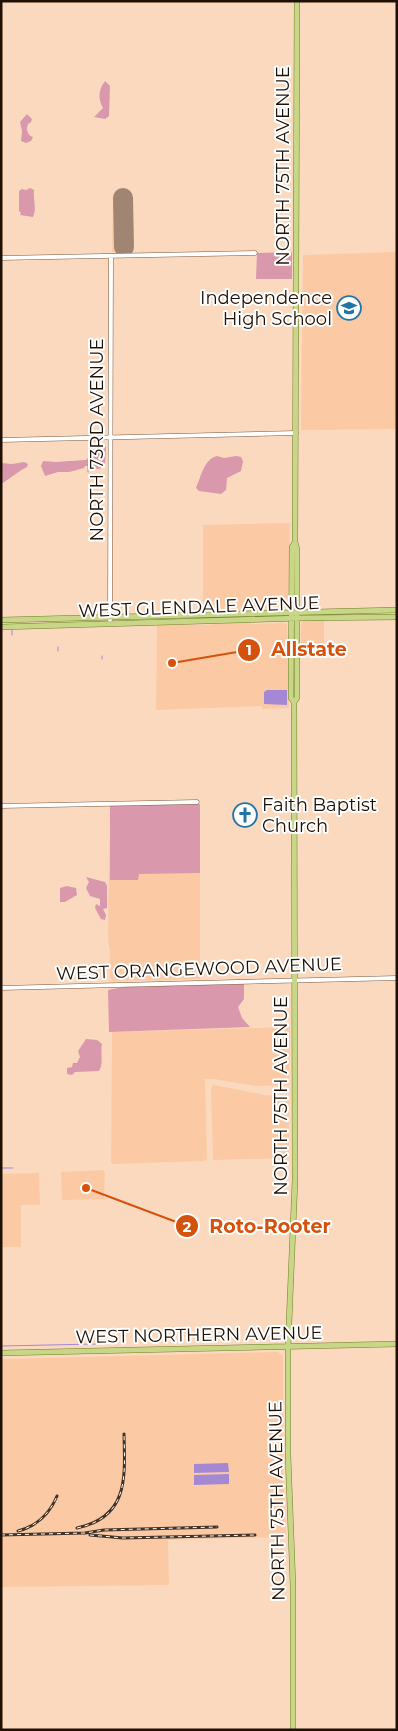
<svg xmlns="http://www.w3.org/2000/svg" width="398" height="1731" font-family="Montserrat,sans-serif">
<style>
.built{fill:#fbcaa4}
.green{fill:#d998ab}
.water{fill:#a389d3}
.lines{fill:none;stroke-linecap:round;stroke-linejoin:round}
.stream{stroke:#a389d3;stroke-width:1}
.runway{stroke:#a08672;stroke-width:20}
.minor-casing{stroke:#7c573a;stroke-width:5}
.major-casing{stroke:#737e26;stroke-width:6}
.minor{stroke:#fff;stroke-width:4}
.major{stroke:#c7d687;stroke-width:5}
.rail-casing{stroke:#443325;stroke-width:3}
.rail{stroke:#fff;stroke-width:1;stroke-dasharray:4;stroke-linecap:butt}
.labels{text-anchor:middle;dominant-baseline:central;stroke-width:4;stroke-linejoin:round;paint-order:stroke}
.street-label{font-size:18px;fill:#1e1005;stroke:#fff}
.poi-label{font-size:18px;fill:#1e1005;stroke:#fff;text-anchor:end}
.leader{fill:none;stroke:#d4520b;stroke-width:2}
.callout-dot{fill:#d4520b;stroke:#fff;stroke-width:2}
.mark-label{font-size:15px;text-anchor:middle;font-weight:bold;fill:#fff}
.callout-label{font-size:19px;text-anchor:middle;font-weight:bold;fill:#d4520b;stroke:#fff;stroke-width:4;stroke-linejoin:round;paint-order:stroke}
</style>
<rect width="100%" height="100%" fill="#fbd9bf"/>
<path class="built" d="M113,195H128V252H112Z
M397,252V429L301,430L303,255Z
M290,523L288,606L283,608L203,611V525Z
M305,620H324V644L301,645V626L302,622Z
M241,622L253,624L284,623L287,625L289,708L262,709V706L156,710L157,625H205Z
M200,804V979L113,981L110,977V951L108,940L110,806Z
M290,1027L289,1085L255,1086L214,1079H205L207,1159L205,1161L113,1164L111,1162L112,1032Z
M214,1085L265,1095L289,1096V1158L213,1160L211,1090L212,1086Z
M103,1170L105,1173L104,1199L62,1200L61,1172Z
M39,1173L40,1205H21V1247H1V1174Z
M278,1352L282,1355L283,1358V1468L286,1537L168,1540L169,1585L1,1587V1359Z"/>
<path class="green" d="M105,81L110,86L109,116L105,119L94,117L103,108C98,99 98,90 105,81Z
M27,114L32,119L31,122L28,124C26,129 27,135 33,137L31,141L26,143L21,141L22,131L20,122Z
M30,188L34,190C33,200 37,208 33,217L20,215L21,213L19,211V191L22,189L26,190Z
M292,252V279H256L257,253Z
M96,444L100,445L101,447L103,445L106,447L105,465L102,468L98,469L91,467L90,466H85L84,468L69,472H58L45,476L41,466L43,461L56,462L86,460L89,457L90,447Z
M217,456L224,458L236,456L241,457L243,461L241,471L227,478L226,490L221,494L199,491L196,488C201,477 204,459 217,456Z
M24,462L28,464L27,467C17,472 11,478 1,484V463L12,464Z
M200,804V873L139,874L138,880H110V806Z
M86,877L105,882L107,886V908L103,909L106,915L105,920L101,919L95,908L96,904L100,906V899L90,896L86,888L89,882Z
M67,886L76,888L77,895L65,902H60V888Z
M244,984V999L238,1007L242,1018L250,1027L109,1032L108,990L124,987Z
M86,1039L97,1040L102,1044C100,1053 104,1063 99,1071L75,1072L72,1075L67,1074V1068L72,1067L73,1063H77L80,1057L78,1051Z"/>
<path class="water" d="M267,690H287V705L264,704V692Z
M228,1463L229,1472L194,1473V1464Z
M229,1474V1484L194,1485V1475Z"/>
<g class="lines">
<path class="stream" d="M88,464V472
M12,630V635
M58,647V651
M102,656V659
M1,1168H13
M1,1346L96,1344"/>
<path class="runway" d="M123,198L124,247"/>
<g class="minor-casing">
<path id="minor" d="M1,258L255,253
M1,440L296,433
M110,620L111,257
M1,806L197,802
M1,988L397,978"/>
</g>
<g class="major-casing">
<path id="major" d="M1,620L397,610
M1,627L302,618L397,617
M294,702L297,698V549L295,542L297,1
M1,1353L397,1344
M293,1730V1586L288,1455V1347L295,1180L294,702L291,698L292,547L295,542"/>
</g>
<use href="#minor" class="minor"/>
<use href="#major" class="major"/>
<g class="rail-casing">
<path id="rail" d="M77,1528C129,1517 125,1477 124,1434
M18,1531C37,1526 50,1513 57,1496
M1,1535L85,1533L104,1530L217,1527
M90,1535L123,1538L255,1535"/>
</g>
<use href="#rail" class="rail"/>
</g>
<defs>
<g id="school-ring" transform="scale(1.25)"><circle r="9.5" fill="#fff" stroke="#2275a6" stroke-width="1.5"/><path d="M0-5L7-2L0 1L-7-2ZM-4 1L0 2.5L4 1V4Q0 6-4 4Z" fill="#2275a6"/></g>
<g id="church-ring" transform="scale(1.25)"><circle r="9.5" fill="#fff" stroke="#2275a6" stroke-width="1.5"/><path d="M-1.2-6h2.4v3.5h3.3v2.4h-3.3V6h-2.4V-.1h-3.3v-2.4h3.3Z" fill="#2275a6"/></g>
</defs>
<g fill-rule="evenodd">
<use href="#school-ring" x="349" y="308"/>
<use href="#church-ring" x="245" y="815"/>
</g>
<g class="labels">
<g class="street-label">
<text transform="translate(283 166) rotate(-90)">NORTH 75TH AVENUE</text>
<text transform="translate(97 440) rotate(-90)">NORTH 73RD AVENUE</text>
<text transform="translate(199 607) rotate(-2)">WEST GLENDALE AVENUE</text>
<text transform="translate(199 969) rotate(-2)">WEST ORANGEWOOD AVENUE</text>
<text transform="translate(281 1096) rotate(-90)">NORTH 75TH AVENUE</text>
<text transform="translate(199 1335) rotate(-1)">WEST NORTHERN AVENUE</text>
<text transform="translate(277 1501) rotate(-91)">NORTH 75TH AVENUE</text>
</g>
<g class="poi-label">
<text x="332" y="298">Independence<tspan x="332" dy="21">High School</tspan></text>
<text x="262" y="805" text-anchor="start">Faith Baptist<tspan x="262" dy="21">Church</tspan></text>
</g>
</g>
<path class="leader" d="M172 663L249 650M86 1188L187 1226"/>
<g class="callout-dot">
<circle cx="172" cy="663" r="5"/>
<circle cx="86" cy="1188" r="5"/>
<circle cx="249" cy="650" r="12"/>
<circle cx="187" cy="1226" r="12"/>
</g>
<g class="mark-label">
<text x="249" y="655">1</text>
<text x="187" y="1232">2</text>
</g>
<g class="callout-label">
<text x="309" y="656">Allstate</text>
<text x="270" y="1233">Roto-Rooter</text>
</g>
<rect width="398" height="1731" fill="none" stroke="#1e1005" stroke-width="5"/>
</svg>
